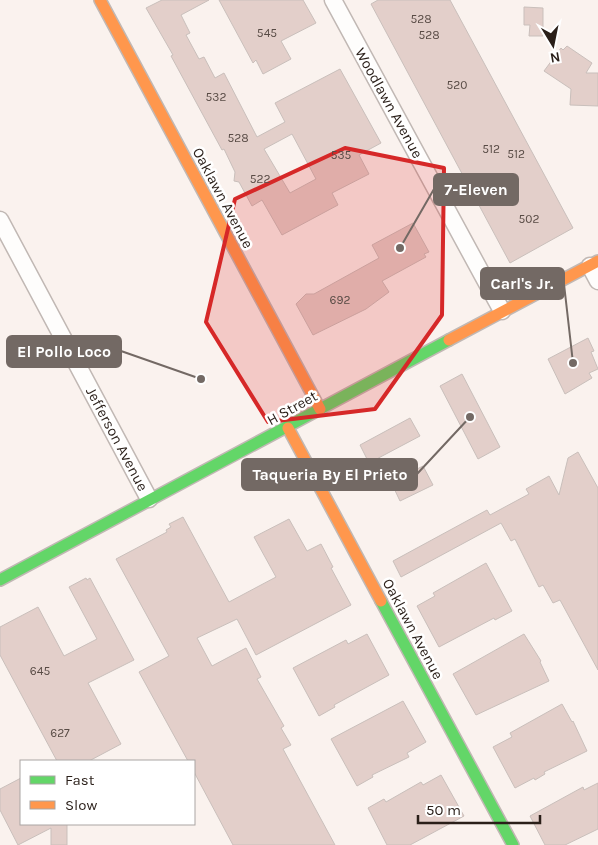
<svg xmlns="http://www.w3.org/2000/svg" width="598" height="845" font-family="Karla,sans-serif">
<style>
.building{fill:#e3cfca;stroke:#c9bfbb;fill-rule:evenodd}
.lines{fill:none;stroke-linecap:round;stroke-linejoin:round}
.street-casing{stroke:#c1b8b4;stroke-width:19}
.fast-casing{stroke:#c1b8b4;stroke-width:14}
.slow-casing{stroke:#c1b8b4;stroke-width:14}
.street{stroke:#fefdfc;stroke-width:16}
.fast{stroke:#63d668;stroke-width:11}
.slow{stroke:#ff974d;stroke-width:11}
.marked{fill:#d62828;fill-opacity:0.2;stroke:#d62828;stroke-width:4;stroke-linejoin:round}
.labels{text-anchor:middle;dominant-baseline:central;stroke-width:5;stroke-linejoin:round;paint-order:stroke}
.number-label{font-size:12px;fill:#584b45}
.street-label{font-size:15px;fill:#2a1f19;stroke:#fff}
.leader{fill:none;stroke:#736964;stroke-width:2}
.callout-dot{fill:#736964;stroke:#fff;stroke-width:2}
.callout{fill:#736964;stroke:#736964;stroke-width:2}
.callout-label{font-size:16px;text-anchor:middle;font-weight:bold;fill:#fff}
</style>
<rect width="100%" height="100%" fill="#faf2ee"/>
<path class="building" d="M162,0H209L181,15L190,33L186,35L199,59L204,57L215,78L224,73L257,137L285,122L275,103L340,69L381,143L359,155L369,174L332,193L338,205L282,235L262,200L252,206L239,182L234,181L235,172L224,149L222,150L171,56L173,55L146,8ZM292,134L316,179L290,193L264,149Z
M219,0H303L316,23L281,41L291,59L263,74L256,60L253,63Z
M378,0H450L573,228L510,263L371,4Z
M524,7L543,8V36H529L530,25H524Z
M567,46L592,63L586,73H598V106L570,105L571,89L544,71L561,48L563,50Z
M413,223L429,252L424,254L426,257L382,281L389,292L366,309L313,335L296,304L306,294H314L379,258L372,245Z
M588,338L594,351L591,352L598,369L589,373L592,378L565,394L548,359Z
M462,374L500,447L478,459L440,386Z
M410,418L420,436L369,463L360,445Z
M578,452L598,488V670L560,600L553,603L543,585L539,587L515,539L511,541L501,523L401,577L393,561L487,510L490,515L529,494L526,489L549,476L559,495L568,458Z
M423,466L433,485L400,501L391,482Z
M183,517L229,602L276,577L254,537L289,519L307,551L321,544L333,567L331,568L351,605L256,655L237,619L197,638L212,666L246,648L261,677L257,679L284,726L281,728L291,745L283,749L335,845H233L194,772V761H188L139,672L169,656L116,559L167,532L166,530L171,527L169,524Z
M486,563L512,611L495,620L494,618L439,647L417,606L435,596L433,593Z
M86,578L87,580L90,578L134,660L88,683L121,744L89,761H57L0,655V627L38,607L64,656L97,639L69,587Z
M367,634L389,675L334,705L335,707L319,716L293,668L346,640L348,644Z
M524,634L541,661L540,662L549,681L476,715L453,674Z
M403,701L426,742L407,753L409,757L372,775L373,777L357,786L331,739Z
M562,704L572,722L573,721L587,751L544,772L545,774L535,780L534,778L515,788L493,747L512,737L510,733Z
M441,775L464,816L410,845H387L368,808L384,799L386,802L421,782L423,785Z
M21,778V824H67V845H51V828L18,845L0,810V789Z
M598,783V829L565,845H545L530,816L583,787L584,790Z"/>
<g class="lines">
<g class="street-casing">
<path id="street" d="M333,0L502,311
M0,220L149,499
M590,266L598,281"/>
</g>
<g class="fast-casing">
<path id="fast" d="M0,580L449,340
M381,601L513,845"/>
</g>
<g class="slow-casing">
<path id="slow" d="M100,0L320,409
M449,340L598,261
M288,428L381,601"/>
</g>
<use href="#street" class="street"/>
<use href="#fast" class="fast"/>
<use href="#slow" class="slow"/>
</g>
<path class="marked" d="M345,148L444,168L442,315L375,409L268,422L206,322L235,199Z"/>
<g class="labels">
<g class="number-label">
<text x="421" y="19">528</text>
<text x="267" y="33">545</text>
<text x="429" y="35">528</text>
<text x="457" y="85">520</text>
<text x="216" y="97">532</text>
<text x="238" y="138">528</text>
<text x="491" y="149">512</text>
<text x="516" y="154">512</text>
<text x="341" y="155">535</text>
<text x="260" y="179">522</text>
<text x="529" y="219">502</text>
<text x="340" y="300">692</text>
<text x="40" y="671">645</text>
<text x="60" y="733">627</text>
</g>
<g class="street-label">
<text transform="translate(389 103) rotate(61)">Woodlawn Avenue</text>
<text transform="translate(223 198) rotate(62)">Oaklawn Avenue</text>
<text transform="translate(292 408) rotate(-29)">H Street</text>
<text transform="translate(117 439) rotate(62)">Jefferson Avenue</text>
<text transform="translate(413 629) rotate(62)">Oaklawn Avenue</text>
</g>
</g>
<path class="leader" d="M400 248L434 189M573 363L564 284M201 379L121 351M470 417L417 474"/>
<g class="callout-dot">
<circle cx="400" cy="248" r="5"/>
<circle cx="573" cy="363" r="5"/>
<circle cx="201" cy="379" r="5"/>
<circle cx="470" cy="417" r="5"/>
</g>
<g class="callout">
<rect x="434" y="174" width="84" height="31" rx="5"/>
<rect x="481" y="268" width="83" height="31" rx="5"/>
<rect x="7" y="336" width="114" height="31" rx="5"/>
<rect x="242" y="459" width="175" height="31" rx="5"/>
</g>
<g class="callout-label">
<text x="476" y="195">7-Eleven</text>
<text x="522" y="289">Carl's Jr.</text>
<text x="64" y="357">El Pollo Loco</text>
<text x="330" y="480">Taqueria By El Prieto</text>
</g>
<rect x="20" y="760" width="175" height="65" fill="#ffffff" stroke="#aaa5a3"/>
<rect x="30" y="776" width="25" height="8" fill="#63d668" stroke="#aaa5a3"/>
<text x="65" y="785" font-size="15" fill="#2a1f19">Fast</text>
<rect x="30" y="801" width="25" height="8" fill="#ff974d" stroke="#aaa5a3"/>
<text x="65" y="810" font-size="15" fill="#2a1f19">Slow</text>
<g transform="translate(553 45) rotate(170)" stroke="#ffffff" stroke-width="4" paint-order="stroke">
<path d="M0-4L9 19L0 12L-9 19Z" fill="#2a1f19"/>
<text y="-8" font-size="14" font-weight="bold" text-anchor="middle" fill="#2a1f19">N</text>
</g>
<path d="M418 815v8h122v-8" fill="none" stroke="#2a1f19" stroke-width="2.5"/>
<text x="426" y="815" font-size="15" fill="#2a1f19" stroke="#ffffff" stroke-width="4" paint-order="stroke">50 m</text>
</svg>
